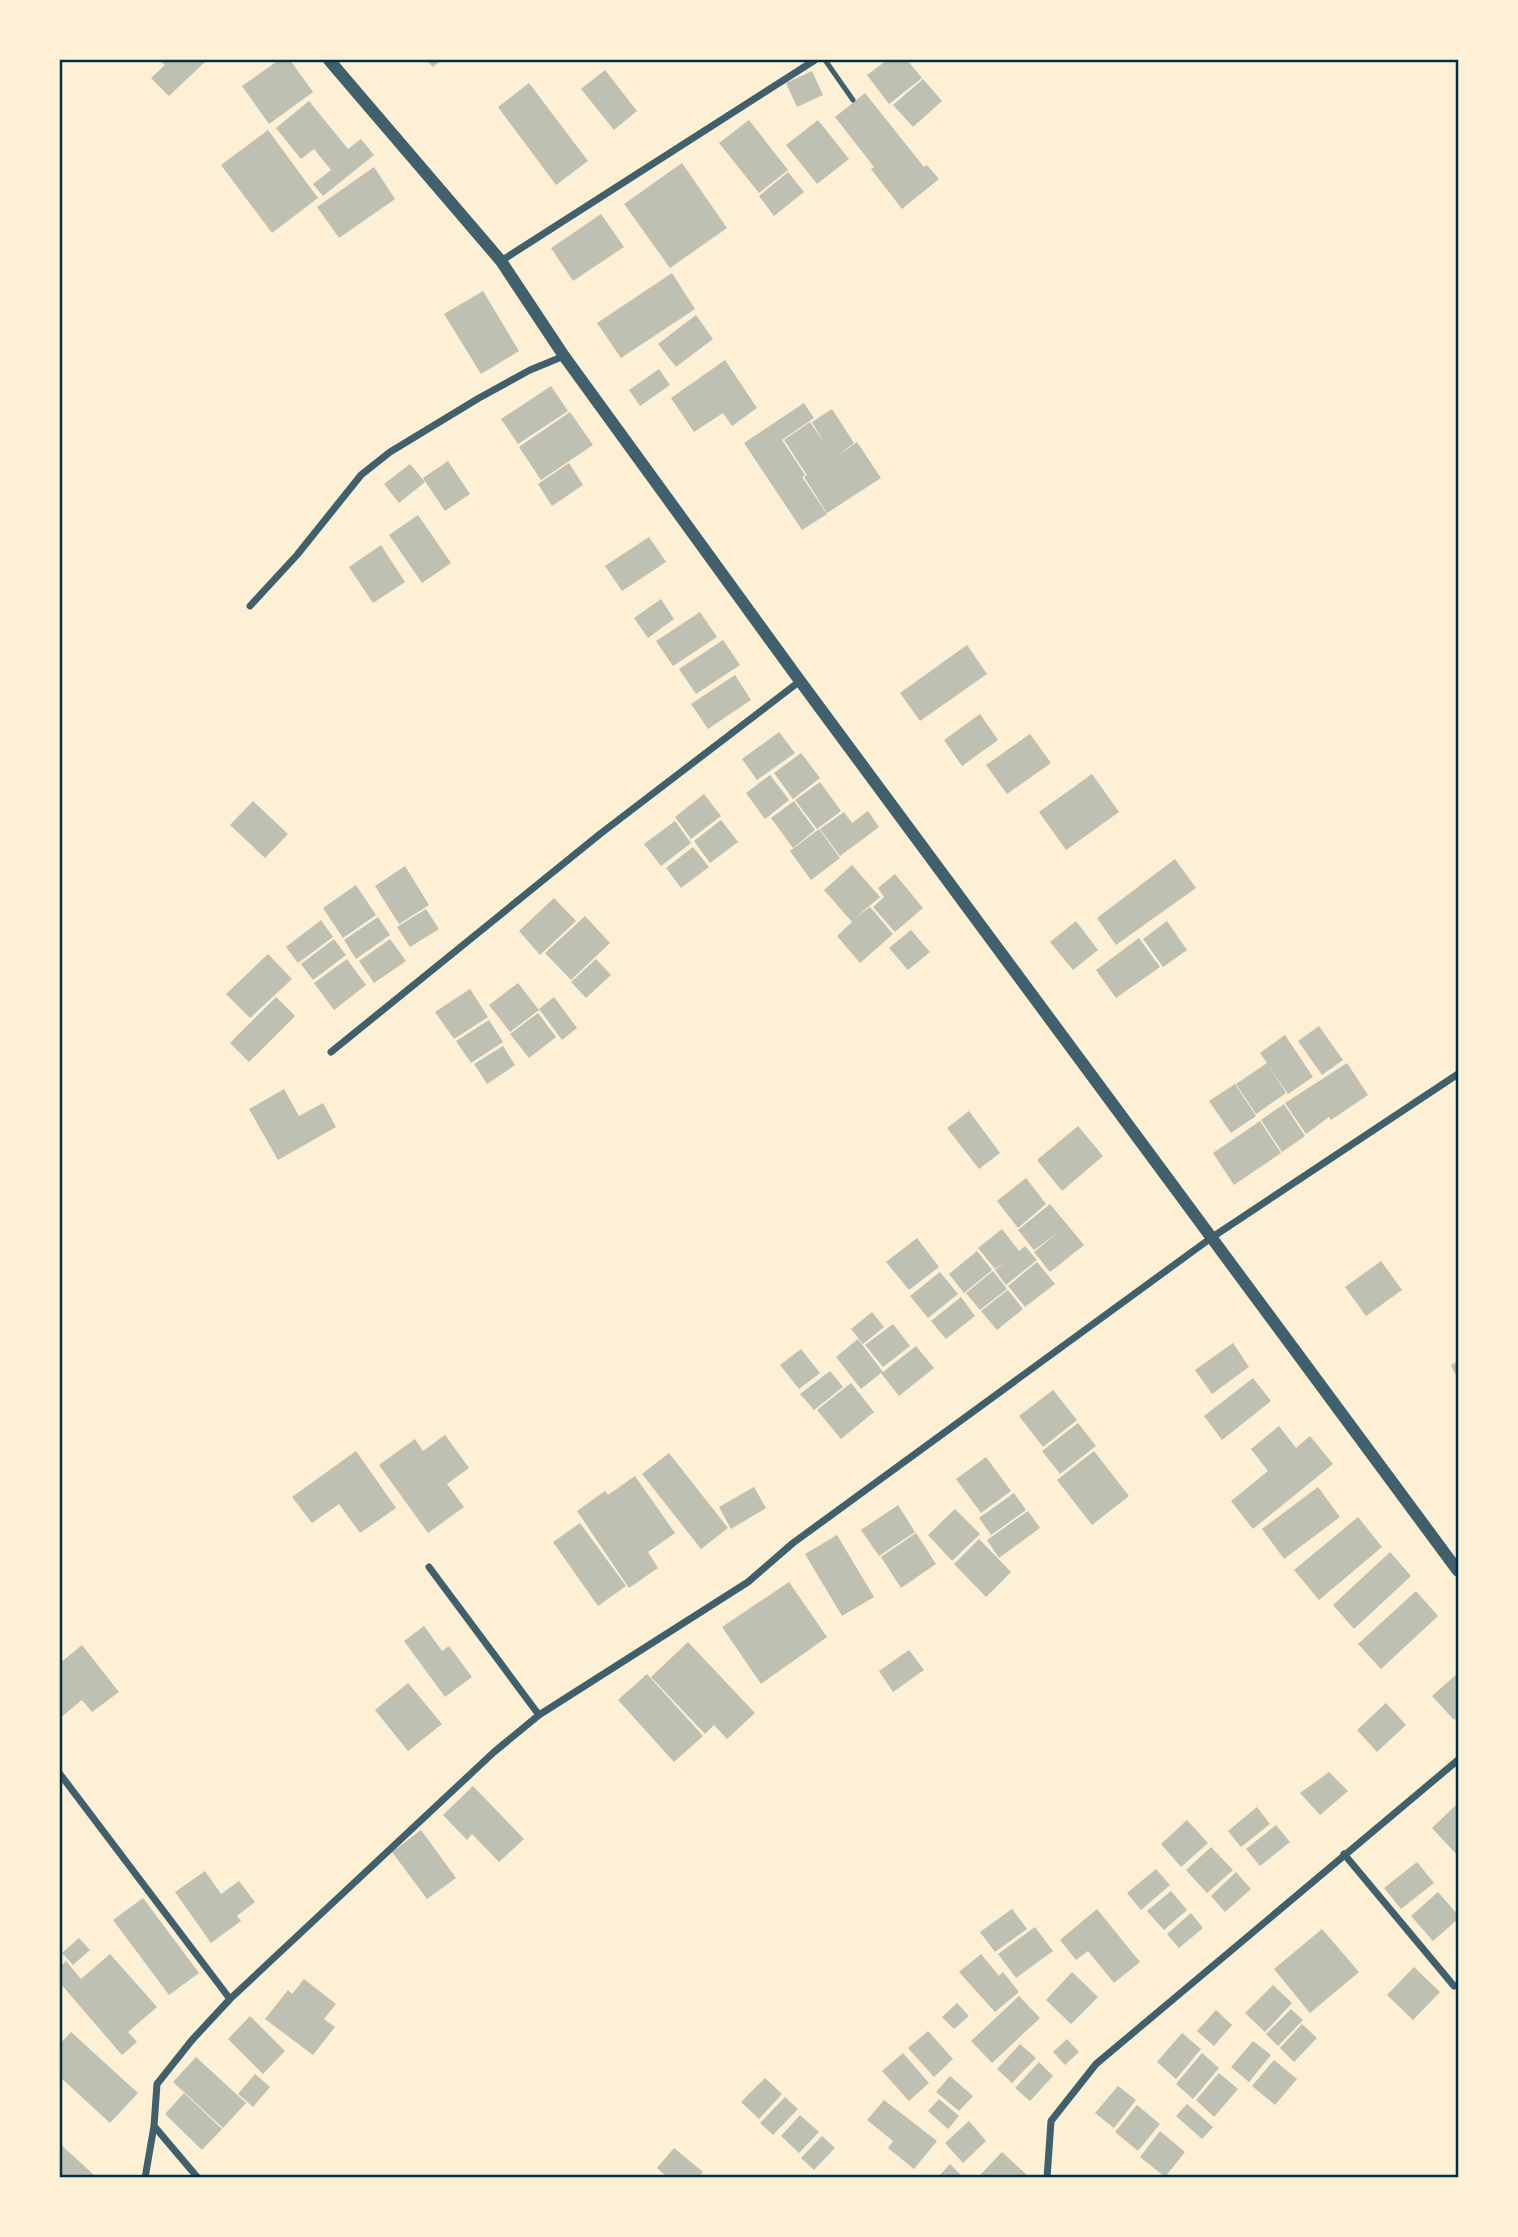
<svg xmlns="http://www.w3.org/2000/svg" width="1518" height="2237" font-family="'Source Sans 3',sans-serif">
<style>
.building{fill:#bec0b2}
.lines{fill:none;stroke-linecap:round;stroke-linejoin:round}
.service{stroke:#3f606c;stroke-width:5}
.minor{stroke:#3f606c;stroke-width:7}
.tertiary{stroke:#3f606c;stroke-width:12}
.neatline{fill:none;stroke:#003049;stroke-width:2.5}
</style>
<rect width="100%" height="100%" fill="#fdf0d5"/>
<path class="building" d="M159,60H207L169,96L151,78L165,65Z
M279,60H290L313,92L269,124L242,86Z
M426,60H441L433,67Z
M887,60H907L922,78L889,104L867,75Z
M605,70L637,111L614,130L581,89Z
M812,71L823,95L797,107L786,83Z
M923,79L942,101L913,127L893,105Z
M529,83L588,161L556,185L498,107Z
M865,93L924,167L927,165L939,179L902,209L871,169L874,167L835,117Z
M309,101L348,149L361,139L374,155L323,196L313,184L331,170L314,149L301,159L276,128Z
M749,120L788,170L759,193L719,143Z
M818,120L849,159L817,184L786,145Z
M268,130L318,198L272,233L221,165Z
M682,163L727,228L670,268L624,204Z
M374,167L395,199L339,238L317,207Z
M788,172L804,192L774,216L759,196Z
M601,214L624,247L573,281L551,248Z
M672,273L695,309L621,358L597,323Z
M483,291L519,351L481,374L444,314Z
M696,315L713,339L676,367L658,344Z
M725,360L757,408L732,426L723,413L694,432L671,398Z
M659,369L670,385L640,406L629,390Z
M551,386L568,411L518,444L501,419Z
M804,403L814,418L782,440L805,475L802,477L827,514L802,530L744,443Z
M832,409L854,443L835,458L857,442L881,478L827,513L804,477L807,475L784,440L810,422L824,443L812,422Z
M570,412L593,445L541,480L519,447Z
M448,461L470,494L445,511L423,478Z
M569,463L583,485L552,506L538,484Z
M410,464L425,482L399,503L384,484Z
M418,515L451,563L422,583L389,535Z
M649,537L666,562L622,591L605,566Z
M381,545L405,582L373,603L349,567Z
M661,599L674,619L648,638L634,618Z
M700,612L717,637L673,666L656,641Z
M723,640L740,665L696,694L679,669Z
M967,645L987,674L920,721L900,693Z
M735,675L751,700L708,729L691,704Z
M980,714L998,740L962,766L944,740Z
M779,732L795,753L757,780L742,759Z
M1030,734L1051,763L1007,794L986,765Z
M801,753L820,778L793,799L774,773Z
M1092,774L1119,812L1066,850L1039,812Z
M770,775L789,800L765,819L746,793Z
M820,782L841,811L817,829L795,800Z
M704,794L721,816L691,839L675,817Z
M253,801L288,834L265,858L230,825Z
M794,801L815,830L793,848L771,818Z
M868,811L879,827L840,856L820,829L844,812L852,823Z
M721,820L738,842L710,863L694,841Z
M675,821L691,843L661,866L644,844Z
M819,829L840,858L811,880L790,851Z
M693,847L709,867L681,888L666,868Z
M1175,859L1196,888L1116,945L1097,918Z
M852,865L880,897L854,919L870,907L893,934L860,963L837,936L852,922L824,890Z
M405,866L429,905L399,924L375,886Z
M895,874L923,908L895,932L873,907L884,897L878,888Z
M356,885L376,915L343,938L323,908Z
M554,898L576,921L540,955L519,931Z
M426,909L439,929L410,947L397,927Z
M585,916L610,943L571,980L545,953Z
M378,917L390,935L356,959L344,940Z
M321,920L333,937L298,963L286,947Z
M1076,921L1098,950L1073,970L1050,942Z
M1167,921L1187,950L1163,967L1143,939Z
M911,930L930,952L908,970L889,948Z
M1139,938L1160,967L1116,998L1096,970Z
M334,939L346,955L313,980L301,964Z
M390,939L406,961L374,983L359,961Z
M268,954L292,979L250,1018L226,994Z
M347,959L366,985L334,1010L314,983Z
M596,959L611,975L586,998L571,982Z
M518,983L539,1010L510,1032L489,1005Z
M470,989L488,1017L454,1039L435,1012Z
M276,997L295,1016L249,1062L230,1043Z
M554,997L577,1028L562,1040L539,1009Z
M538,1013L556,1037L529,1058L510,1034Z
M489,1020L503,1042L471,1063L456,1041Z
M1319,1026L1343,1060L1322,1075L1298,1041Z
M1285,1035L1313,1077L1288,1094L1270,1068L1286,1093L1256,1114L1236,1084L1267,1063L1260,1053Z
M503,1046L515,1065L487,1084L474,1064Z
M1347,1063L1368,1095L1331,1120L1329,1117L1306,1134L1285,1103Z
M1235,1084L1256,1116L1231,1133L1209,1101Z
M284,1089L299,1116L323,1103L336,1127L278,1160L249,1109Z
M1284,1104L1305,1136L1282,1152L1261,1120Z
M969,1111L1000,1153L979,1169L947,1128Z
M1260,1121L1281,1153L1234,1185L1213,1153Z
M1078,1126L1103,1156L1062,1191L1037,1160Z
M1026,1178L1046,1204L1018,1228L997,1201Z
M1050,1204L1084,1245L1050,1272L1034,1252L1059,1232L1034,1250L1018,1230Z
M1002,1229L1019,1251L1025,1246L1037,1260L1006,1285L995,1270L1006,1261L995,1269L978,1248Z
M917,1238L939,1267L909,1290L886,1262Z
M977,1251L992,1270L964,1293L949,1274Z
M1381,1261L1402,1290L1366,1316L1345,1287Z
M1037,1262L1055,1284L1025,1307L1008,1286Z
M993,1271L1007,1289L980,1310L966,1293Z
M940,1272L958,1294L928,1318L910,1296Z
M1008,1290L1023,1309L997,1330L981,1311Z
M961,1297L975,1316L946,1339L931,1321Z
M872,1312L884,1327L863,1344L851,1329Z
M893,1324L910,1346L883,1367L865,1345Z
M858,1339L883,1372L916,1346L934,1368L899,1396L881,1373L861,1389L836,1357Z
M1233,1343L1249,1367L1212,1394L1195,1370Z
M801,1349L820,1373L799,1389L780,1365Z
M1458,1361V1380L1451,1365Z
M830,1371L843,1387L814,1410L800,1394Z
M1253,1378L1271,1401L1222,1440L1204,1416Z
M851,1383L874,1412L841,1439L817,1410Z
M1053,1390L1077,1420L1043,1447L1019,1416Z
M1078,1423L1096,1446L1060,1474L1042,1451Z
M1279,1426L1296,1448L1310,1436L1333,1464L1253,1529L1231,1501L1268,1471L1251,1449Z
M445,1435L469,1468L447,1484L464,1507L428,1533L379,1465L415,1439L423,1451Z
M356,1451L396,1508L360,1533L339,1504L312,1523L292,1497Z
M1094,1451L1129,1496L1092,1525L1057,1480Z
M669,1453L728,1528L701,1549L642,1474Z
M986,1457L1011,1491L981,1513L956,1479Z
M635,1476L675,1533L648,1552L658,1568L629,1588L577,1511L605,1491L608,1495Z
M754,1487L766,1508L731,1529L719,1507Z
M1318,1487L1340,1517L1284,1559L1262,1529Z
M1014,1493L1026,1510L991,1535L979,1518Z
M898,1505L915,1532L879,1556L861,1530Z
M955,1509L980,1534L952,1561L928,1535Z
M1028,1511L1040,1528L999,1558L987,1540Z
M1358,1517L1382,1547L1319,1600L1294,1570Z
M580,1523L626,1586L598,1606L553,1542Z
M916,1533L936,1564L901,1588L881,1557Z
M837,1535L874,1597L842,1616L805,1554Z
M979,1539L1011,1572L986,1597L954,1564Z
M1390,1552L1411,1576L1354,1629L1333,1605Z
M789,1582L827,1637L761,1684L722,1627Z
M1416,1591L1438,1616L1381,1669L1358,1644Z
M424,1626L442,1651L449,1646L472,1677L445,1697L404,1641Z
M688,1642L755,1713L727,1739L714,1725L705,1734L651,1677Z
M82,1645L119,1692L92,1712L82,1700L60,1718V1663Z
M909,1650L924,1670L893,1692L879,1671Z
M1458,1673V1716L1454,1720L1432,1696Z
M647,1674L703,1736L674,1762L618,1700Z
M408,1683L442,1724L408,1751L375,1710Z
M1386,1703L1406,1725L1377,1752L1357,1730Z
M1329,1772L1348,1791L1320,1815L1300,1793Z
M473,1786L524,1839L499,1862L472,1834L467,1840L443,1815Z
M1458,1803V1856L1432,1828Z
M1257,1807L1270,1824L1241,1847L1228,1831Z
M1187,1820L1208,1843L1181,1867L1161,1844Z
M1276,1825L1290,1842L1260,1866L1246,1849Z
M421,1830L456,1878L427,1899L392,1852Z
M1211,1847L1233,1870L1207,1893L1186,1870Z
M1417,1862L1434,1883L1401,1909L1384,1888Z
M1156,1869L1170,1885L1141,1910L1127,1893Z
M205,1871L221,1894L239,1881L255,1902L237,1916L241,1921L211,1943L175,1892Z
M1236,1872L1251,1889L1225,1912L1211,1896Z
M1171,1891L1187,1910L1164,1930L1147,1911Z
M1438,1892L1458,1915V1919L1433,1941L1411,1916Z
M143,1898L199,1973L169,1995L113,1920Z
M1012,1909L1027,1929L995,1952L980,1932Z
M1097,1909L1140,1962L1114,1983L1088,1951L1076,1960L1060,1940Z
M1191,1913L1203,1928L1179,1948L1167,1934Z
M1035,1927L1053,1951L1016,1978L998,1954Z
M1322,1929L1359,1972L1310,2013L1274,1969Z
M79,1938L90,1950L73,1965L62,1953Z
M110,1954L157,2007L128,2032L137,2042L122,2055L60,1983V1967L66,1961L81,1979Z
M981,1954L999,1976L1003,1972L1019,1992L995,2012L959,1972Z
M1414,1967L1440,1992L1413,2020L1387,1995Z
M1072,1972L1098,1997L1071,2024L1046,2000Z
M304,1979L336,2004L324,2019L335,2027L313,2055L265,2019L288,1990L292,1994Z
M1273,1985L1292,2003L1265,2032L1245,2013Z
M1019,1996L1040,2018L992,2063L971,2041Z
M957,2003L969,2016L954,2029L942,2017Z
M1291,2009L1303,2020L1278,2046L1266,2034Z
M1216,2010L1232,2025L1214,2046L1197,2031Z
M250,2016L285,2051L263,2074L228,2039Z
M1302,2024L1317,2038L1294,2062L1280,2048Z
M928,2031L953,2059L934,2077L908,2048Z
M71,2032L138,2093L110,2123L60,2077V2044Z
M1182,2033L1201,2049L1176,2079L1157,2062Z
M1067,2039L1079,2052L1065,2065L1053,2052Z
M1253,2041L1271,2055L1249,2082L1231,2067Z
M1020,2044L1036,2058L1012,2083L997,2069Z
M903,2053L929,2083L909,2101L882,2071Z
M1202,2053L1219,2068L1193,2099L1176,2084Z
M196,2057L246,2103L223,2128L173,2082Z
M1274,2060L1297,2079L1275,2105L1252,2086Z
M1039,2062L1053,2076L1030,2101L1015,2088Z
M1219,2073L1238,2089L1214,2117L1196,2100Z
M255,2074L270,2087L253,2107L238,2094Z
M950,2076L973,2096L959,2111L936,2092Z
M765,2078L782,2094L759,2119L741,2102Z
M1118,2086L1136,2100L1114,2128L1095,2113Z
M184,2093L222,2129L202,2150L165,2114Z
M785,2097L798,2109L773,2135L760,2123Z
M939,2099L959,2116L948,2129L928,2111Z
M884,2100L937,2141L914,2169L888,2148L893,2141L867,2120Z
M1187,2104L1213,2127L1202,2139L1176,2116Z
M1137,2105L1160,2124L1138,2151L1115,2132Z
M800,2115L819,2132L799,2153L781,2136Z
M969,2121L986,2141L963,2163L945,2143Z
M1160,2131L1185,2152L1165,2177L1140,2157Z
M822,2136L835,2148L814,2170L801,2158Z
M60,2144L81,2163L97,2178H60Z
M674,2148L703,2172L698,2178H668L657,2168Z
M1002,2152L1027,2175L1025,2178H977Z
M950,2164L964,2178H937Z"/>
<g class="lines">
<path class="service" d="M825,60L853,100"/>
<path class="minor" d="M501,261L815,60
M250,606L297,555L361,475L390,452L479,398L530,370L564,356
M331,1052L600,834L800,681
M429,1567L539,1715
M60,1774L230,1999
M1344,1854L1454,1986
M154,2126L198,2178
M145,2178L154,2126L157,2084L192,2040L230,1999L494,1752L539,1715L748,1582L793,1543L1211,1238L1458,1074
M1047,2178L1051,2121L1096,2064L1458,1760"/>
<path class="tertiary" d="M329,60L501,261L564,356L800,681L1458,1571"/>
</g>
<rect width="1518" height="2237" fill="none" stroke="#fdf0d5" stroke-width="122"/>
<rect x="61" y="61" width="1396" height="2115" class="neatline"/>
</svg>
